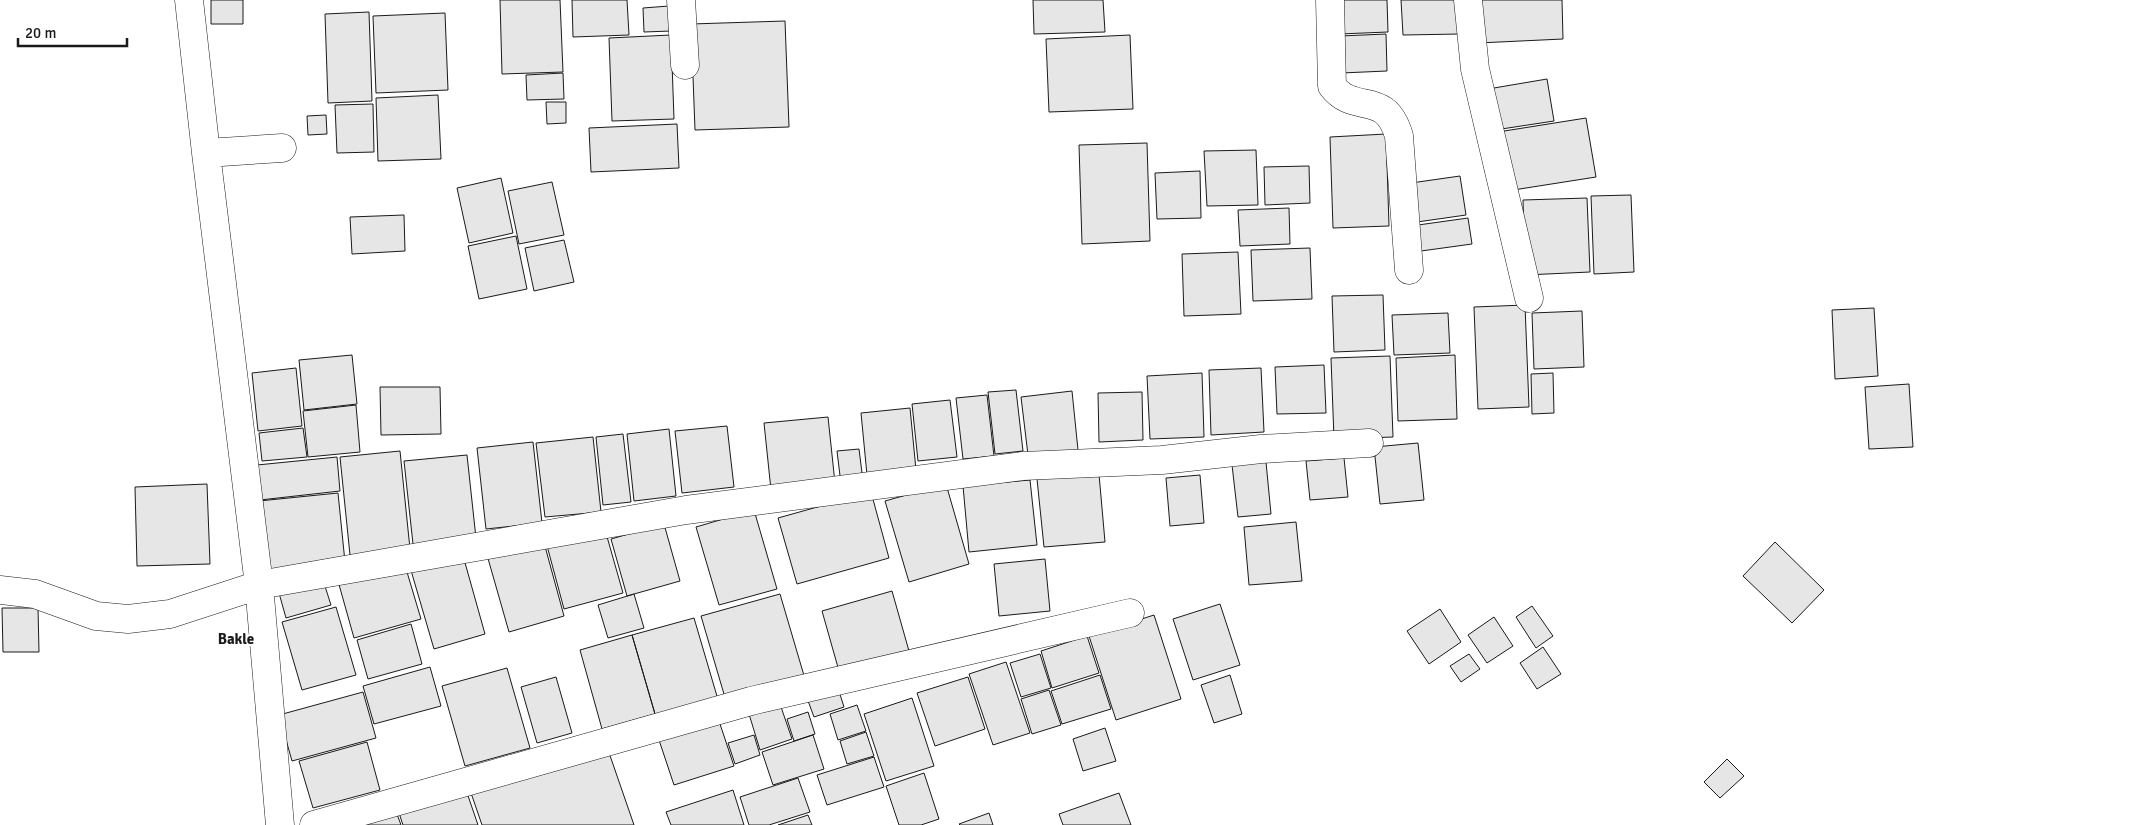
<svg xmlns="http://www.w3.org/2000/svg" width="2139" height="825" font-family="Signika,sans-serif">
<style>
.building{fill:#e6e6e6;stroke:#1a1a1a}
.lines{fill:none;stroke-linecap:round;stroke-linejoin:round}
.minor-casing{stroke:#1a1a1a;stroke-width:29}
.minor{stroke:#fff;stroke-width:28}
.labels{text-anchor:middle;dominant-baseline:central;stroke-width:4;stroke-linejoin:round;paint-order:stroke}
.neighbourhood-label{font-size:15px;font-weight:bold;fill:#1a1a1a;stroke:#fff}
</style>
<rect width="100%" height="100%" fill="#fff"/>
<path class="building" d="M211,0H243V24H211Z
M500,0H560L563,72L502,74Z
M572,0H627L629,35L573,37Z
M1033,0H1103L1105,32L1034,34Z
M1338,0H1387L1388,32L1339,34Z
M1401,0H1459L1460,34L1403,35Z
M1476,0H1562L1563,39L1478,43Z
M669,6L671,31L644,32L643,8Z
M369,12L372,101L328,103L325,14Z
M445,13L448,90L376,93L373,16Z
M785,21L789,127L695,130L691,24Z
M1386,34L1387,71L1341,73L1340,36Z
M671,35L674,119L612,121L609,38Z
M1130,35L1133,109L1049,112L1046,39Z
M563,73L564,99L527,100L526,75Z
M1547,79L1554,121L1495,130L1488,89Z
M438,95L441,159L378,161L376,98Z
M546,102H566V123L547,124Z
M373,104L374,152L337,153L335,105Z
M326,115L327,134L308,135L307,116Z
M1586,118L1596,177L1507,191L1498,132Z
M677,124L679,168L591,172L589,128Z
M1386,134L1389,226L1333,228L1330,137Z
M1147,143L1150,241L1082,244L1079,145Z
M1256,150L1258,205L1207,206L1204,151Z
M1309,166L1310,203L1265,205L1264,167Z
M1200,171L1201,218L1157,219L1155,173Z
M1460,176L1466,215L1417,222L1411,183Z
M501,178L513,233L469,243L457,188Z
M552,182L564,235L519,244L508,191Z
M1631,195L1634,272L1594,274L1591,196Z
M1587,198L1590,272L1525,275L1523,200Z
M1289,208L1290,244L1240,246L1238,210Z
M404,215L405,251L352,254L350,217Z
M1468,218L1472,244L1421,251L1418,225Z
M516,236L527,289L479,299L468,246Z
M564,240L574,282L534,291L525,248Z
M1310,248L1312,299L1253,301L1251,250Z
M1238,252L1241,314L1184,316L1182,254Z
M1383,295L1385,350L1334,352L1332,296Z
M1525,305L1529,407L1478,409L1474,307Z
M1874,308L1878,376L1835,379L1832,310Z
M1582,311L1584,367L1534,369L1532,313Z
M1448,313L1450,353L1394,355L1392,315Z
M352,355L357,404L304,410L299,360Z
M1455,355L1457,419L1398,421L1396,358Z
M1390,356L1393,437L1334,439L1331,358Z
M1324,365L1326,413L1277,414L1275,367Z
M296,368L302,426L258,431L252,373Z
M1261,368L1264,432L1211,435L1209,370Z
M1202,373L1204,437L1150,439L1147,376Z
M1553,373L1554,413L1532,414L1531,374Z
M1909,384L1913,447L1869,449L1865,387Z
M380,387H440L441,434L381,435Z
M1016,390L1023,451L995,454L988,392Z
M1072,391L1078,450L1028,455L1021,397Z
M1142,392L1143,440L1099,442L1098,393Z
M987,395L994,456L963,459L956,398Z
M950,400L957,457L918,461L912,404Z
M356,405L360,452L308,457L303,411Z
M910,408L916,470L867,475L861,413Z
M828,417L835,483L771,490L764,423Z
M727,426L734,487L682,493L675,431Z
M303,428L307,457L262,461L259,433Z
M669,429L676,496L634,501L627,434Z
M623,434L631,502L603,505L596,437Z
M593,437L601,512L545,517L536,443Z
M533,442L542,523L486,529L477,448Z
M1418,443L1424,500L1380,504L1374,447Z
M859,449L863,481L841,484L837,451Z
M400,451L410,549L350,555L340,457Z
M467,455L476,538L413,544L404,461Z
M337,457L340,491L260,500L257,465Z
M1344,458L1348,497L1310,500L1306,461Z
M1266,462L1271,514L1238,517L1232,465Z
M1099,474L1105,542L1044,547L1037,479Z
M1200,475L1204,523L1170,526L1166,478Z
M1030,480L1037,545L969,552L963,486Z
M207,484L210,564L137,566L135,487Z
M946,484L969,564L909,582L885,501Z
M871,492L889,558L797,584L778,518Z
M338,493L345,562L266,570L259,501Z
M754,510L777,589L719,605L696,527Z
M1296,522L1302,581L1249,585L1244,527Z
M664,524L680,581L627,596L611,539Z
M604,526L623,593L564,609L546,542Z
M543,539L564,616L509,632L487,555Z
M1775,542L1824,590L1792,623L1743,576Z
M462,552L485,634L434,649L410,567Z
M1045,559L1050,611L999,616L994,564Z
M404,562L421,619L354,638L338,581Z
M323,580L331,605L286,618L279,593Z
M892,591L909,651L839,671L822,611Z
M634,594L644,628L608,638L598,605Z
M780,594L805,679L726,701L701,616Z
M1220,604L1240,665L1193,680L1173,619Z
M1532,606L1553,636L1536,648L1516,617Z
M336,607L356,675L302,690L282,622Z
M2,608H38L39,652H3Z
M1440,609L1461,642L1429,664L1407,631Z
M1154,615L1181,699L1116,720L1089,636Z
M1494,617L1513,646L1487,663L1468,635Z
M694,618L719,703L655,714L632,635Z
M411,624L422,664L368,679L357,640Z
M632,635L655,714L602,729L580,650Z
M1087,636L1099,673L1052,688L1041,651Z
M1543,647L1561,674L1537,689L1520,663Z
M1040,654L1051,688L1021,697L1010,663Z
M1469,654L1480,669L1461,682L1450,666Z
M1006,662L1030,733L993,745L969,674Z
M430,667L441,706L374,724L363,686Z
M507,668L530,748L465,766L442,686Z
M1100,675L1111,709L1062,724L1051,691Z
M1230,675L1242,714L1214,723L1201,685Z
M556,677L572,733L537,743L521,687Z
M968,677L985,729L935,746L917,693Z
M838,688L844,707L814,717L807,698Z
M1049,690L1061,725L1032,734L1021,699Z
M363,692L376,738L292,761L279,715Z
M912,698L934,766L886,781L864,714Z
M780,704L792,739L760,750L749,714Z
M857,705L866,731L838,740L830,714Z
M808,712L815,734L794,741L787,719Z
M719,721L734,766L674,785L659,740Z
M1105,728L1116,761L1083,771L1073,739Z
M866,732L874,756L847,764L840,741Z
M754,735L760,755L735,764L728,743Z
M813,735L824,769L773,785L762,752Z
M367,742L380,790L313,808L299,761Z
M606,744L634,825H482L470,790Z
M874,757L884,787L827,805L817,775Z
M1727,759L1744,776L1720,798L1704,782Z
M924,773L939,819L921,825H899L886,786Z
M798,778L810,812L769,825H749L740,797Z
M464,784L478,825H403L397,807Z
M733,790L744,825H671L666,812Z
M1119,793L1131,825H1063L1059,814Z
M989,813L993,825H960L959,824Z
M397,814L401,825H365Z
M808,815L812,825H778Z"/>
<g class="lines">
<g class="minor-casing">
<path id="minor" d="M189,0L206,153L259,585L280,825
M681,0L685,65
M1330,0L1332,86C1355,116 1385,88 1399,136L1409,270
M1468,0L1475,69L1529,298
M206,153L282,148
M0,590L35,594L96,616L128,619L170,614L259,585L686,510L1023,466L1162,460L1261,449L1369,443
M314,825L751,701L1130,613"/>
</g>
<use href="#minor" class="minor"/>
</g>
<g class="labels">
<g class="neighbourhood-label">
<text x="236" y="639">Bakle</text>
</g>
</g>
<path d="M18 38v8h109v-8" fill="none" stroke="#1a1a1a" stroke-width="2.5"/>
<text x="25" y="38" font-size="15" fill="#1a1a1a" stroke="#ffffff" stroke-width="4" paint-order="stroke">20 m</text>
</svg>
